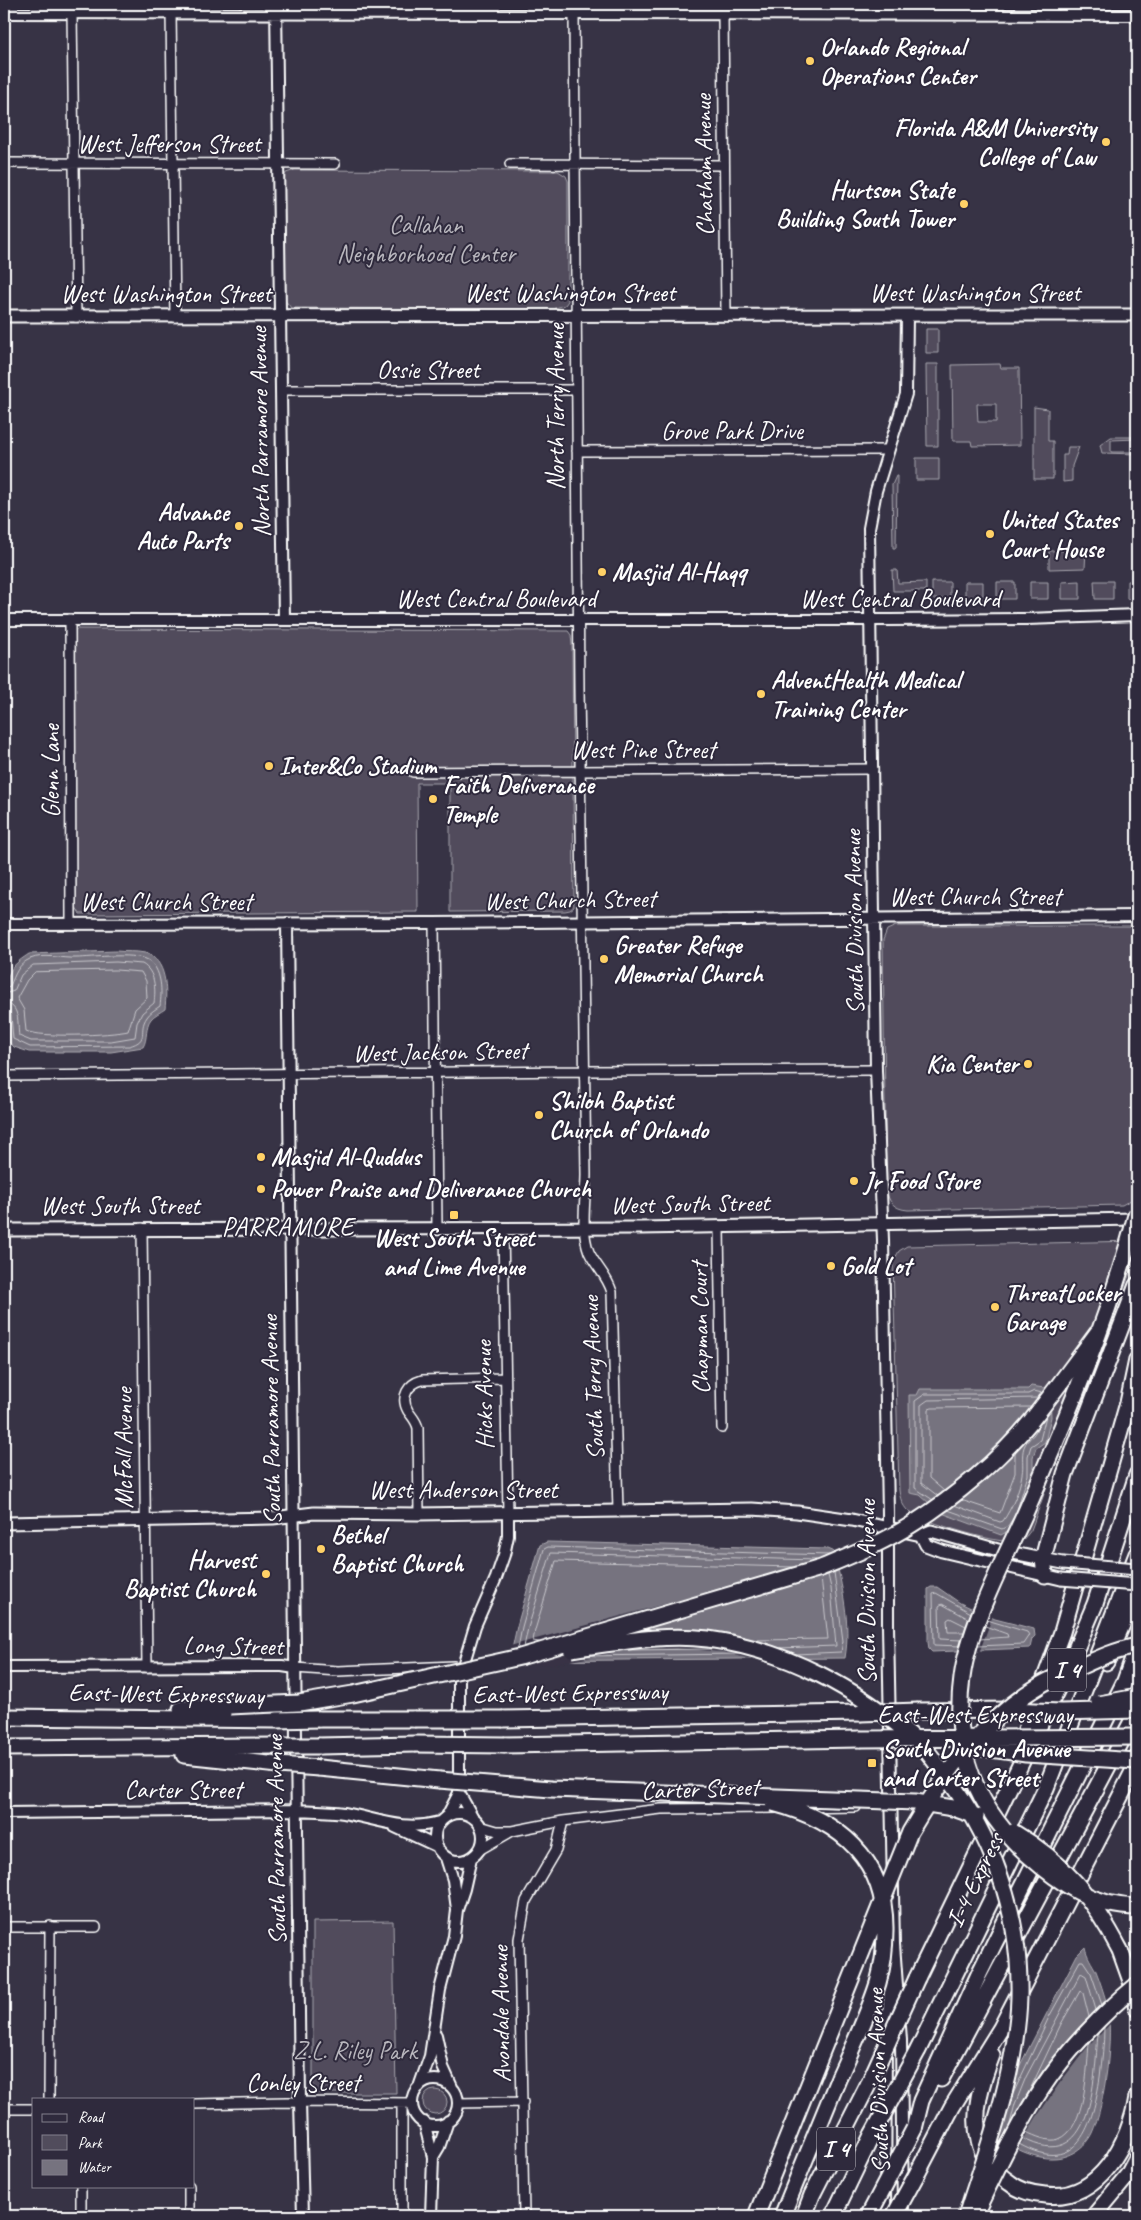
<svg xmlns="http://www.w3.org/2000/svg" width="1141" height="2220" font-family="Caveat,sans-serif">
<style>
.green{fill:#514c5c;stroke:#a8a6ae;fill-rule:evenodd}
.water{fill:#76737f;stroke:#adabb2}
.pier{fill:#373345}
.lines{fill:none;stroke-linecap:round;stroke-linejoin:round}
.shore{stroke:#c8c7cc;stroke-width:1}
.minor-casing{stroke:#fff;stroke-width:12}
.tertiary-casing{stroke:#fff;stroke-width:14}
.secondary-casing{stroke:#fff;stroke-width:15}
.motorway-casing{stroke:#fff;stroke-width:19}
.minor{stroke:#2f2a3d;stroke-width:9}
.tertiary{stroke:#2f2a3d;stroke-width:10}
.secondary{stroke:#2f2a3d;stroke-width:11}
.motorway{stroke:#2f2a3d;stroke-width:15}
.secondary-bridge-casing{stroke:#fff;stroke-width:15;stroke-linecap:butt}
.motorway-bridge-casing{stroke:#fff;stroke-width:19;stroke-linecap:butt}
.secondary-bridge{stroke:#2f2a3d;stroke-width:11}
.motorway-bridge{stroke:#2f2a3d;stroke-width:15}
.poi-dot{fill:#ffd166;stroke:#2f2a3d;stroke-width:2}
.labels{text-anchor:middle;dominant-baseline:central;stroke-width:4;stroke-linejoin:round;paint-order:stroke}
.shield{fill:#2f2a3d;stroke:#c1bfc5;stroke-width:1}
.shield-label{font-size:24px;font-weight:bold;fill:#fff}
.poi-label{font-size:25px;font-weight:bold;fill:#fff;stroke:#2f2a3d;text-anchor:start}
.street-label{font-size:25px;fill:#fff;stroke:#2f2a3d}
.park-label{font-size:25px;fill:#b9b7be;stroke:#2f2a3d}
.neighbourhood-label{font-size:26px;letter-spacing:1px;fill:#fff;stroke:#2f2a3d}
</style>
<rect width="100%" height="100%" fill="#373345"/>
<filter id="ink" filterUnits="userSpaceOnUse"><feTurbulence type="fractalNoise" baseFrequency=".02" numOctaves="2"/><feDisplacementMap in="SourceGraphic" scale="10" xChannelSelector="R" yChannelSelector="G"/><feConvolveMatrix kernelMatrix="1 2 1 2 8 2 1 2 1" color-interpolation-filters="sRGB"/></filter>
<g filter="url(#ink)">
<path class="green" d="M295,170L558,171L566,176L568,181V301L565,305L552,309L291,308L285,300L284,178L286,173Z
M926,329H938V353H926Z
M926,364H938V446H927Z
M1000,364L1001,368H1019L1020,445L972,446L971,441H953L952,365ZM977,404H996V422H978Z
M1034,407L1048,409V441H1053V479H1034Z
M1111,437H1137V439L1111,440V452H1137V454L1102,453L1100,445Z
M1068,447H1079L1072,466V481L1063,482V455H1067Z
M916,458H939V480H916Z
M896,476H897L896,548H893L892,485Z
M1086,550L1085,568L1049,569V551Z
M892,570H897L898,583L926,582V591H893Z
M1080,581V599H1062V582Z
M1094,581H1113V599H1095Z
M1127,581H1137V599H1127Z
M932,582H950V599H932Z
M965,582H983V599H965Z
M997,582H1015V599H997Z
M1030,582H1048V599H1030Z
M77,629L568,631L571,635L572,645L574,907L570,910L565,911L450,912V783H417L418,912L80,914L76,907L75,632Z
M896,926H1137V1191L1131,1200L1122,1205L908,1210C894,1209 888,1202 886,1188L883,940L887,930Z
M1137,1241V1254L1108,1333L1078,1400L1031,1530C1028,1534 1025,1539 1020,1541C1005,1547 921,1521 908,1511C902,1505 900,1498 899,1490L893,1262L899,1251L907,1246Z
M393,1921L396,2093H313V1922Z
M423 2102a12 12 0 1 1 24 0a12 12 0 1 1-24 0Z"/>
<path class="water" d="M116,951C125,952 136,951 145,953C167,959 167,990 165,1009C161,1012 154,1015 151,1019C145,1026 148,1039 143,1047L111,1052H29L14,1047L8,1041C7,1020 0,989 11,970C15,963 23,958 29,954Z
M1031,1386L1044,1388L1050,1392L1051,1417L1045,1442L1036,1448L1033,1457V1476L1012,1529L1001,1535L939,1512L920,1495L910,1493L909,1395H917L920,1389H1028Z
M547,1542L827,1549L834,1552C842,1586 851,1623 845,1658L517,1661L511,1654L517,1626L540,1545Z
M931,1587H937L960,1603L995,1619L1034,1629L1035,1636L1032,1639L1030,1648L932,1652L929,1649L928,1642V1589Z
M1085,1947C1087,1957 1092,1963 1096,1971C1100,1981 1104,1994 1107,2004C1114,2034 1105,2105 1092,2133C1085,2148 1069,2158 1053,2158C1036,2159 1009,2148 998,2135L1016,2073L1077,1955Z"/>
<path class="pier" d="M837,1553L841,1568L825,1574L781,1588L584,1642L631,1634L806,1661L764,1662L722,1652L676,1648L634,1649L554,1664H517L509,1654L510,1646L787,1571Z
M980,1609L993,1615L979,1653L963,1654Z
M1107,1999L1111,2023L1086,2049L1059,2084L1036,2118L1017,2151L1000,2141L996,2136L1014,2072L1019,2061L999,2137L1001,2138L1046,2068L1077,2030Z"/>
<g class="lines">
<path class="shore" d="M116,970L141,972L146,981L147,998L135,1009L128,1031C110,1035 41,1038 26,1031L24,1010L17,998L27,980L35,972Z
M4,988L10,986C15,975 18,964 30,959C44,953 62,959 76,958C92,958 139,951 151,962C162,973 162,992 160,1006C156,1009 150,1012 147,1017C137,1031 151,1040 129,1046L30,1047L13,1039L11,1015L8,1011L4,1010
M4,994L14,991L21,975L33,965L116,962L142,964C155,971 156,989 154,1003L142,1013L137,1023L135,1037L111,1041H31L19,1036C17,1023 21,1005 4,1003
M944,1491L929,1478V1409L932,1408L1031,1407
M938,1496L921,1483V1405L928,1400L1038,1398
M933,1500L915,1488V1401L925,1394H1028L1034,1391L1042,1393
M961,1500L1000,1513L1015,1473V1452
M954,1505L1000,1522L1003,1521C1012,1508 1020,1489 1022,1474C1024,1465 1021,1456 1024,1447C1028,1437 1034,1438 1037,1428
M948,1510L1002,1529L1008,1526L1015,1515
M1016,1513L1028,1475V1456L1031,1446L1040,1440L1046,1416
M964,1632H948L947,1620L950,1618L966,1626
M980,1639L1008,1637L1007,1634L985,1626
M756,1640L828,1639L821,1577
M962,1640L940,1639L939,1606L942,1604L969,1619
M539,1642L533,1641L535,1630L556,1561L793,1567
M960,1646L934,1645L933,1594L936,1593L971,1613
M978,1646L1023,1644L1029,1635L1027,1632L987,1620
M524,1647L528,1628L551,1553L816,1560
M779,1648L836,1646L831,1588L828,1575
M518,1649L522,1627L544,1549L548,1547L829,1555
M628,1650L712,1649
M795,1654L841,1652L843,1641L834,1572
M582,1656L741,1654
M1013,2094L1049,2017L1080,1961H1083L1091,1973L1102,2005
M1027,2096L1061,2024L1080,1991L1083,1993L1089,2017
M1010,2124L1015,2104L1026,2077L1081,1973L1086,1976L1096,2010
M1026,2132C1035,2136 1050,2143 1059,2139C1086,2129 1087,2067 1089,2043
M1022,2138C1094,2177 1094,2078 1098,2034
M1019,2144C1079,2178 1093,2123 1100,2077C1102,2061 1104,2044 1104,2027"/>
<g class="minor-casing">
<path id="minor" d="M72,12L76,317
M171,12L175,317
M574,13L579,689L586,1174C586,1198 580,1229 589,1252C596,1267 607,1275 612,1292L618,1511
M723,14L726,316
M4,163L335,164
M510,164L724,165
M281,390H576
M577,451L888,450
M70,619L71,923
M413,772L873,769
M434,923L437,1229
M4,1076L585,1071L876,1070
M719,1227L722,1428
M142,1228L147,1667
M503,1229L508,1513
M419,1514L418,1428C416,1420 412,1417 408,1411C400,1397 408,1384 422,1380L504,1378
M295,1668L338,1671L454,1666
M796,1808L856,1807
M480,1826L497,1831H512L563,1821L661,1809L778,1808
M479,1850L512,1831
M4,1927H96
M49,2099L50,1926
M458,2103L523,2102
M194,2104L287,2102L412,2103
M4,2109H34
M81,2186V2216
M189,2186V2216
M402,2216V2103
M524,2216L519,1939L526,1901L556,1850L563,1821"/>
</g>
<g class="tertiary-casing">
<path id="tertiary" d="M276,4L284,620
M4,13L1137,15
M4,620H889L1027,619L1137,615
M287,923L300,2102L303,2216
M4,924L434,923L1137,916
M4,1667L282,1666L295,1668
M435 1837a24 24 0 1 1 48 0a24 24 0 1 1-48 0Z
M4,1813L297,1810C312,1811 328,1811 344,1813C378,1819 404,1832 439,1822
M447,1816L459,1793
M472,1816L459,1793V1679L475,1626L496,1578L504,1555L508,1536V1513
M395,1827L436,1846
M446,1858L453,1880L457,1909
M436,2035L443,2067L452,2087
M412 2103a23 23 0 1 1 46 0a23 23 0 1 1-46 0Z
M419,2087L430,2056L440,1990L454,1936L457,1910L464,1889L471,1858
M424,2122L433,2157L431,2216
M433,2157L439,2147L448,2121
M885,2216L886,2043L891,1974
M903,2216L901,2040L894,1944L888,1626V1513L883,1240L876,1070L869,528L876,491L906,394L907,316"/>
</g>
<g class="secondary-casing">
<path id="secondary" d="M4,316L1137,315
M4,1230L640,1228L1137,1219
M4,1523L273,1518L314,1513L419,1514L752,1509L797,1512L852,1520L921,1535L931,1531L998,1550L1063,1563
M921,1535L926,1545L942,1551L1061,1579"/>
</g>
<g class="motorway-casing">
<path id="motorway" d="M1045,1575L1043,1559L1065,1474L1137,1285
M1106,1662L1137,1590
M181,1709L230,1706
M918,1711L1009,1710
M4,1717L277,1720
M318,1719H414
M503,1719L860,1713
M1021,1743L1062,1632L1128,1403L1137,1360
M505,1745L860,1739
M319,1746L415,1744
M4,1748L277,1746
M184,1755L278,1765
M319,1768L439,1780
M1120,1950L1131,1981L1137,2008
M917,1978L1073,1656L1095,1604L1137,1475
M918,2050L1046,1788L1137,1554
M992,2055C982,2081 972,2112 979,2140C983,2158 995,2173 1010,2183C1020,2191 1032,2194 1045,2195C1099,2202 1130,2142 1137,2097
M941,2079L1137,1712
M914,2129L921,2101L980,1972L1125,1681L1137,1647
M918,2172L952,2107L1001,2028L1137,1764
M782,2216L839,2077
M804,2216L812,2195L869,2083
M833,2216L872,2135
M1094,2216L1128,2175L1137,2158"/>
</g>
<use href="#minor" class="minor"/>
<use href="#tertiary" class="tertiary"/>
<use href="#secondary" class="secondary"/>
<use href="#motorway" class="motorway"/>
<g class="secondary-bridge-casing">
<path id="secondary-bridge" d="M1063,1563L1137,1569
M1061,1579L1137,1585"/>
</g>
<g class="motorway-bridge-casing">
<path id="motorway-bridge" d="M1137,1211C1111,1313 1069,1412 1027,1509C1005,1559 969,1624 962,1678C952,1748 976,1808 1028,1855C1059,1883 1094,1907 1137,1907
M571,1649C616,1643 662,1633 708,1639C786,1650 857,1688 916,1740C925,1747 932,1758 939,1767C992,1833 1021,1912 1019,1997C1017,2070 988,2147 966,2216
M1099,1704L1137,1697
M230,1706L299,1703L353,1694L520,1657L821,1568C852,1555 885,1542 914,1523C955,1497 1000,1459 1031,1421C1054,1392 1076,1362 1098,1332
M1009,1710L1061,1712L1137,1710
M860,1713L918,1711
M414,1719H503
M277,1720L318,1719
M860,1739L1137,1737
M415,1744L505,1745
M277,1746H319
M969,1746L1026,1754L1137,1761
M278,1765L319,1768
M439,1780L551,1789L915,1802L953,1808L976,1816
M773,1803C838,1820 886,1858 885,1930C885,1947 883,1966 878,1983C868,2015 853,2046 839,2077
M1013,1832C1064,1862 1093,1898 1120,1950
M869,2083L917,1978
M872,2135L918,2050
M869,2215L914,2129
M756,2216L910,1832C943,1776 982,1720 1039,1686C1051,1678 1065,1674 1077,1668C1097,1659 1116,1650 1137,1646
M894,2216L918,2172
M974,2216C995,2173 1015,2129 1042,2088C1066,2052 1103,2013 1137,1985"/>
</g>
<use href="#secondary-bridge" class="secondary-bridge"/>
<use href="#motorway-bridge" class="motorway-bridge"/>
</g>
</g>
<g class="poi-dot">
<circle cx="810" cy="61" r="5"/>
<circle cx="1106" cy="142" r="5"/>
<circle cx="964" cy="204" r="5"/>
<circle cx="239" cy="526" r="5"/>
<circle cx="990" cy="534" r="5"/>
<circle cx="602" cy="572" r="5"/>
<circle cx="761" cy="694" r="5"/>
<circle cx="269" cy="766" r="5"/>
<circle cx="433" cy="799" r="5"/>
<circle cx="604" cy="959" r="5"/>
<circle cx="1028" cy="1064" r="5"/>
<circle cx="539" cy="1115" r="5"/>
<circle cx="261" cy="1157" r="5"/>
<circle cx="854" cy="1181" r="5"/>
<circle cx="261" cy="1189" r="5"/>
<rect x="449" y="1210" width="10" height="10" rx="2.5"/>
<circle cx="831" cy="1266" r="5"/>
<circle cx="995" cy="1307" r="5"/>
<circle cx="321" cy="1549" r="5"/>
<circle cx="266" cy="1574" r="5"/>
<rect x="867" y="1758" width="10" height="10" rx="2.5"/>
</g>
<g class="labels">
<g class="shield">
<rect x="1048" y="1648.5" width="38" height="43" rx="4"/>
<rect x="817" y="2127.5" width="38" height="43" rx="4"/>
</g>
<g class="shield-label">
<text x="1067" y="1670">I 4</text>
<text x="836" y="2149">I 4</text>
</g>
<g class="poi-label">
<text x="820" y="47">Orlando Regional<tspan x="820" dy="29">Operations Center</tspan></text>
<text x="1096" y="128" text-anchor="end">Florida A&amp;M University<tspan x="1096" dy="29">College of Law</tspan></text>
<text x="954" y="190" text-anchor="end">Hurtson State<tspan x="954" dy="29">Building South Tower</tspan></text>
<text x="229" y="512" text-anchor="end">Advance<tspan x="229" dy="29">Auto Parts</tspan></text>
<text x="1000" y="520">United States<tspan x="1000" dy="29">Court House</tspan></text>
<text x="612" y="572">Masjid Al-Haqq</text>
<text x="771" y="680">AdventHealth Medical<tspan x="771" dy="29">Training Center</tspan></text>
<text x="279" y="766">Inter&amp;Co Stadium</text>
<text x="443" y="785">Faith Deliverance<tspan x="443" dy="29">Temple</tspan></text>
<text x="614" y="945">Greater Refuge<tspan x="614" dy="29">Memorial Church</tspan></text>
<text x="1018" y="1064" text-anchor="end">Kia Center</text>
<text x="549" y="1101">Shiloh Baptist<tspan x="549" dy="29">Church of Orlando</tspan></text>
<text x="271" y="1157">Masjid Al-Quddus</text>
<text x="864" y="1181">Jr Food Store</text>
<text x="271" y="1189">Power Praise and Deliverance Church</text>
<text x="454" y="1238" text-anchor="middle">West South Street<tspan x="454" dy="29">and Lime Avenue</tspan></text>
<text x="841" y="1266">Gold Lot</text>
<text x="1005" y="1293">ThreatLocker<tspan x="1005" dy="29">Garage</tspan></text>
<text x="331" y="1535">Bethel<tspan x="331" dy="29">Baptist Church</tspan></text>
<text x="256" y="1560" text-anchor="end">Harvest<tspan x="256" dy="29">Baptist Church</tspan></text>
<text x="882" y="1749">South Division Avenue<tspan x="882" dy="29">and Carter Street</tspan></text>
</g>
<g class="street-label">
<text x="169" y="144">West Jefferson Street</text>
<text transform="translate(704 165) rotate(-91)">Chatham Avenue</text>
<text x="570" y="293">West Washington Street</text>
<text x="975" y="293">West Washington Street</text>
<text x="166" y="294">West Washington Street</text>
<text x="428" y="370">Ossie Street</text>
<text transform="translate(556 407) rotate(-90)">North Terry Avenue</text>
<text x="732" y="431">Grove Park Drive</text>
<text transform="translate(260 432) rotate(-91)">North Parramore Avenue</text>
<text x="496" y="599">West Central Boulevard</text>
<text x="900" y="599">West Central Boulevard</text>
<text x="643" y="750">West Pine Street</text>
<text transform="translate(51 771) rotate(-90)">Glenn Lane</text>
<text x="975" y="897">West Church Street</text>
<text transform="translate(570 900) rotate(-1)">West Church Street</text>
<text x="166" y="902">West Church Street</text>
<text transform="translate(854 922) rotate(-91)">South Division Avenue</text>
<text transform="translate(440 1052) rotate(-1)">West Jackson Street</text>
<text transform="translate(690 1204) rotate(-1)">West South Street</text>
<text x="120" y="1206">West South Street</text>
<text transform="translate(700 1328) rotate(-91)">Chapman Court</text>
<text transform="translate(593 1378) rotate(-92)">South Terry Avenue</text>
<text transform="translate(484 1395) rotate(-91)">Hicks Avenue</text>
<text transform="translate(271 1420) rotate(-91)">South Parramore Avenue</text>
<text transform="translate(124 1448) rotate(-90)">McFall Avenue</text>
<text x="463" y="1490">West Anderson Street</text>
<text transform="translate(867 1592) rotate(-90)">South Division Avenue</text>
<text transform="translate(233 1646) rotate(1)">Long Street</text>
<text transform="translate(570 1693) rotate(-1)">East-West Expressway</text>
<text transform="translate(166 1694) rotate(1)">East-West Expressway</text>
<text x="975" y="1715">East-West Expressway</text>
<text transform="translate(700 1789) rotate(-2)">Carter Street</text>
<text x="183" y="1790">Carter Street</text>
<text transform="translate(276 1840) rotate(-91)">South Parramore Avenue</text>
<text transform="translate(975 1880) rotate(-64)">I-4 Express</text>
<text transform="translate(501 2014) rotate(-91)">Avondale Avenue</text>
<text transform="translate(878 2081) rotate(-92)">South Division Avenue</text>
<text x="303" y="2083">Conley Street</text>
</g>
<g class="park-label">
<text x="426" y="225">Callahan<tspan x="426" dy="29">Neighborhood Center</tspan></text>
<text x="355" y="2051">Z.L. Riley Park</text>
</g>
<g class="neighbourhood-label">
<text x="288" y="1226">PARRAMORE</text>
</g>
</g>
<rect width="1141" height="2220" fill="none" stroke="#2f2a3d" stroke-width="20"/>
<rect x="10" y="10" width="1121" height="2200" fill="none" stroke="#fff" stroke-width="2" filter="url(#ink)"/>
<rect x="32" y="2098" width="162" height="90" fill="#2f2a3d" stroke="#827f8b"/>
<rect x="42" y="2114" width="25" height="8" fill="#2f2a3d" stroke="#827f8b"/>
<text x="78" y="2122" font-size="15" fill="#ffffff">Road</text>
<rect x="42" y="2135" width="25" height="15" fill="#514c5c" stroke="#827f8b"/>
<text x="78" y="2148" font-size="15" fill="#ffffff">Park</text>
<rect x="42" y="2160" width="25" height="15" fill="#76737f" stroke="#827f8b"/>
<text x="78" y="2172" font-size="15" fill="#ffffff">Water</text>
</svg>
